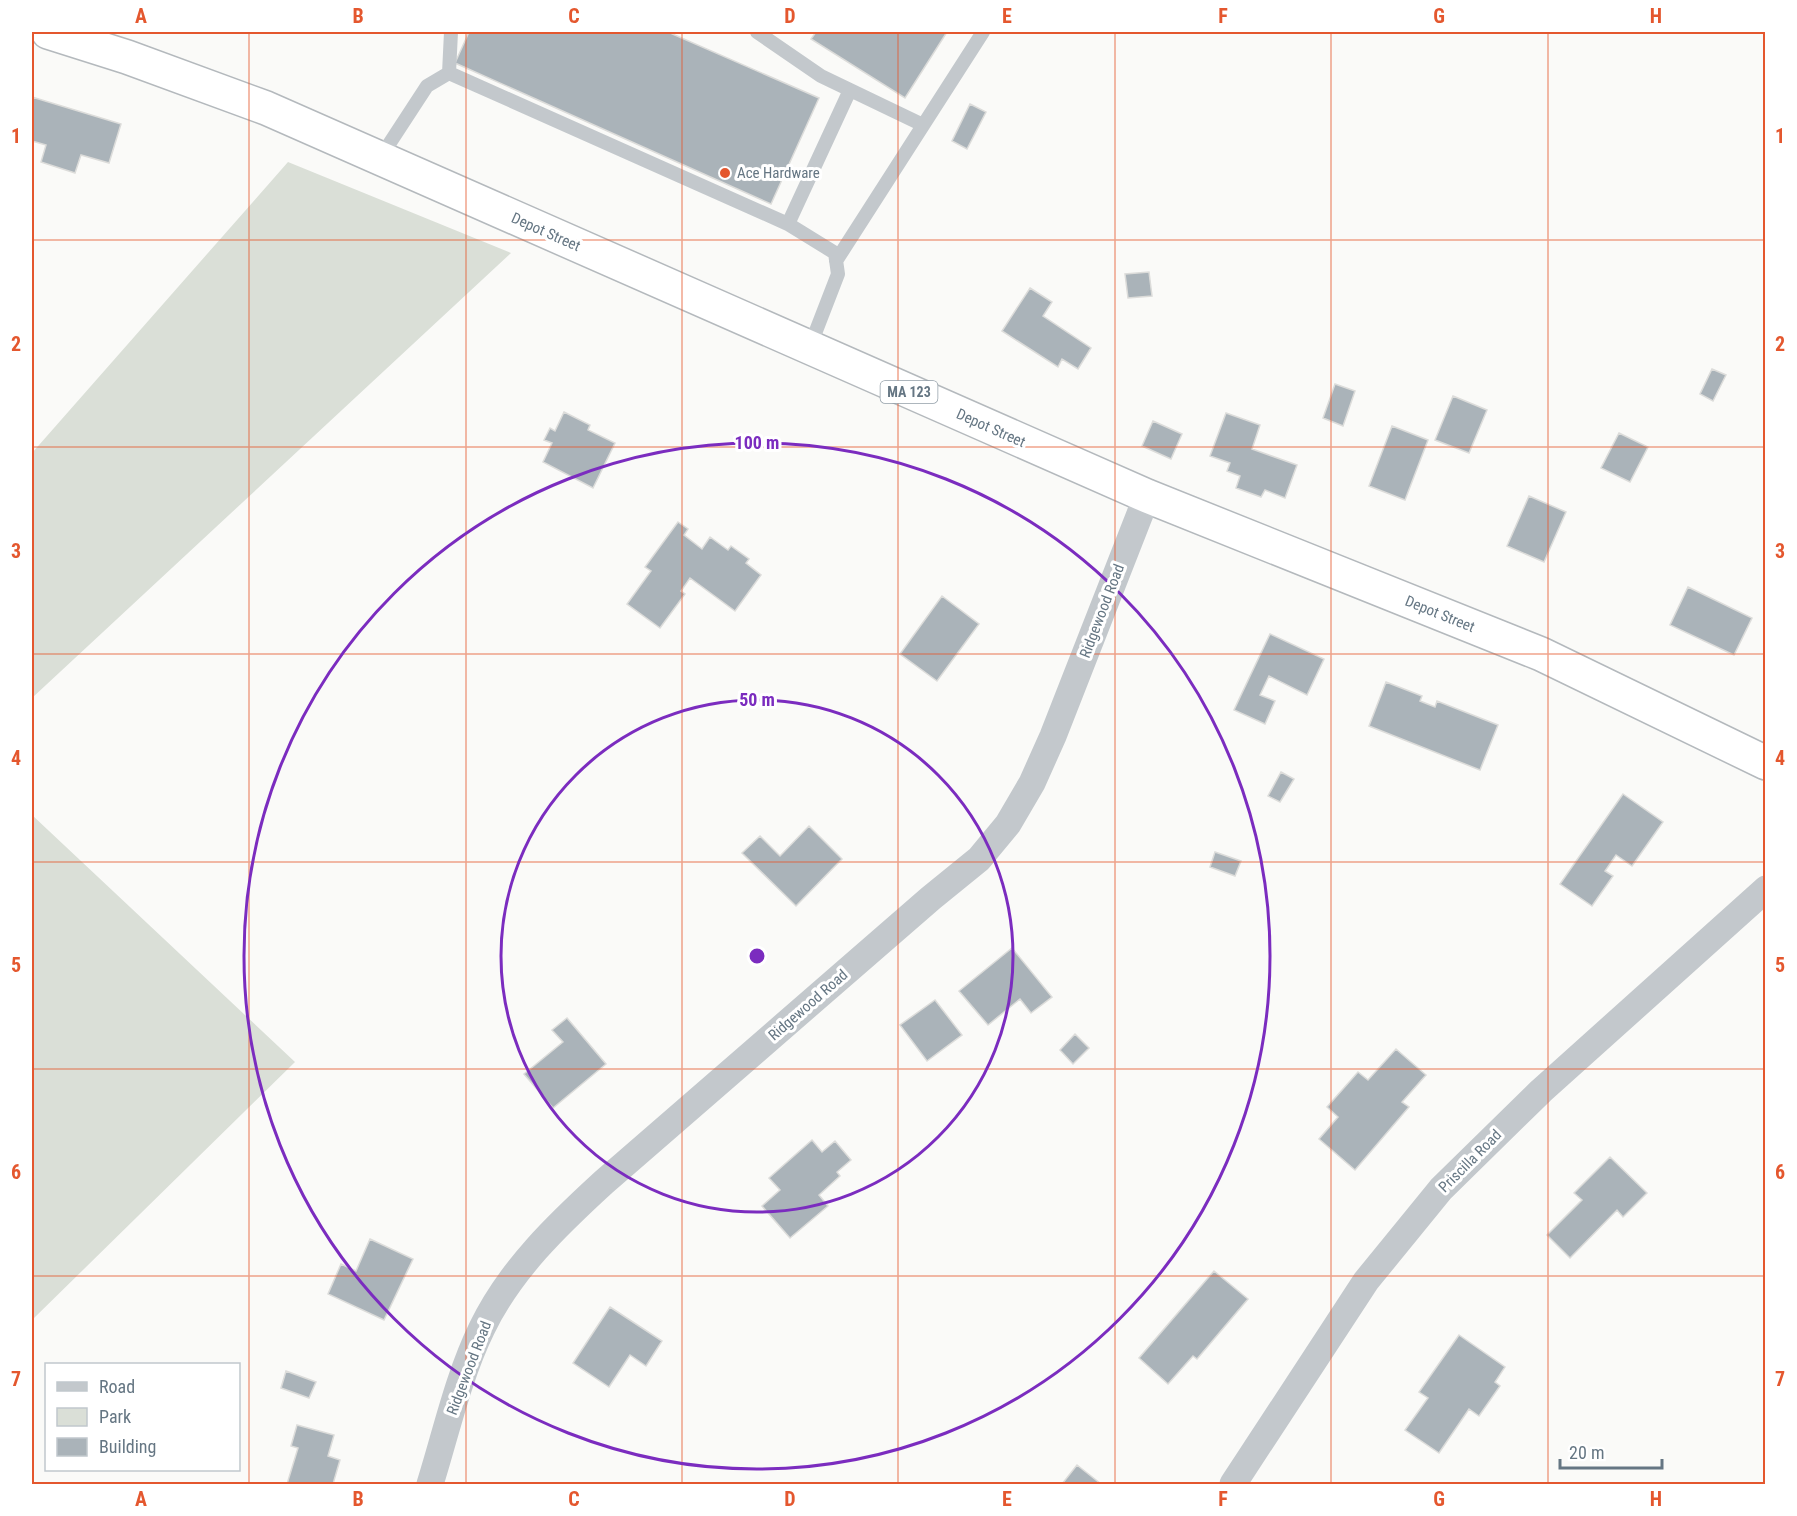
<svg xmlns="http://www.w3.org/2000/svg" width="1797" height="1516" font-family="'Roboto Condensed',sans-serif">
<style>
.green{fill:#dadfd7}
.building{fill:#aab3b9;stroke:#dcdcda;stroke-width:1.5}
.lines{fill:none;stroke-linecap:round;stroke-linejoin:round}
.highway-casing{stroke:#b4b9bd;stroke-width:36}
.lane{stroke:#c3c8cc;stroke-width:14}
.street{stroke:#c3c8cc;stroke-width:27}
.highway{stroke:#fff;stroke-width:33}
.grid{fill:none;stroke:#e4572e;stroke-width:1.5;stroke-opacity:0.55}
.ring{fill:none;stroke:#7b2cbf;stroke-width:3}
.poi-dot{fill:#e4572e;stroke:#fff;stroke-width:2}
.labels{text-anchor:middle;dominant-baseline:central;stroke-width:6;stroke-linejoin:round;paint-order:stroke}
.shield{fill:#fff;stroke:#939fa8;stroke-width:1.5}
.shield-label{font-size:14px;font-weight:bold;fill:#657683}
.poi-label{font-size:15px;fill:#657683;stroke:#fff;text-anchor:start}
.street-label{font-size:15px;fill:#657683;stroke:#fff}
.centre{fill:#7b2cbf;stroke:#fff;stroke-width:3}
.ring-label{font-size:18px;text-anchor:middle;font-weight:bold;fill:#7b2cbf;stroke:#fff;stroke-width:6;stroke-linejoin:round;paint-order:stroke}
.neatline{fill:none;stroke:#e4572e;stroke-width:2}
.grid-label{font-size:20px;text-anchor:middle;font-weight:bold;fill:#e4572e}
</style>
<rect width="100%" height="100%" fill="#fafaf8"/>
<path class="green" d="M288,162L511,253L32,698V453Z
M32,815L295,1062L32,1320Z"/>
<path class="building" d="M469,32H668L819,98L771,204L455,63Z
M816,32H947L905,98L811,39Z
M32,97L121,124L109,163L81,155L75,173L41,162L46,145L32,141Z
M970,104L986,112L967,149L952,141Z
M1149,272L1152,296L1128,298L1125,274Z
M1030,288L1052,302L1043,316L1091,348L1078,369L1062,359L1058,367L1002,331Z
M1712,369L1726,375L1713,401L1700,394Z
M1335,384L1355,391L1343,426L1323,418Z
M1453,396L1487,410L1469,453L1435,440Z
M564,412L590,425L588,430L615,443L593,488L543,462L552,443L544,440L550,428L555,431Z
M1226,413L1260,425L1252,449L1297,465L1285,498L1265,490L1261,497L1236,488L1240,476L1227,471L1230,463L1210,456Z
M1153,421L1182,434L1171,459L1142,446Z
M1392,426L1428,440L1405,500L1369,486Z
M1619,433L1648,447L1630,482L1601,468Z
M1529,496L1566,512L1544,562L1507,546Z
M678,522L688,529L684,535L702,549L710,537L728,550L731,546L749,559L746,563L761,575L735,611L690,578L681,591L685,594L660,628L627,604L651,571L645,567Z
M1688,587L1752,618L1734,655L1670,625Z
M942,596L979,624L937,681L900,654Z
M1270,634L1324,659L1307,695L1269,676L1260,695L1275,701L1265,724L1234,710Z
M1386,682L1422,696L1420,701L1435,707L1437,701L1498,725L1480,770L1369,726Z
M1281,772L1294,779L1280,802L1268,796Z
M1623,794L1663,822L1632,866L1616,855L1605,871L1613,876L1592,906L1560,884Z
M809,826L842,859L796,906L742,853L760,836L780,856Z
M1215,852L1241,861L1235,876L1210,867Z
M1012,948L1052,997L1031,1013L1020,999L988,1025L959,991Z
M935,1000L962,1035L927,1061L900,1025Z
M567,1018L606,1064L553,1108L524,1074L563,1042L552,1030Z
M1075,1034L1089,1048L1073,1064L1060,1050Z
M1396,1049L1426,1075L1402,1102L1409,1107L1355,1170L1319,1139L1338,1117L1327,1107L1358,1072L1368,1080Z
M812,1140L822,1152L835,1141L851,1160L837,1172L840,1176L819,1195L828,1206L790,1238L762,1206L780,1190L769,1178Z
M1610,1157L1647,1193L1623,1217L1617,1210L1570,1258L1547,1235L1582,1200L1574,1193Z
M370,1239L413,1259L384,1320L328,1294L341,1264L356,1271Z
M1214,1271L1248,1299L1197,1359L1193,1356L1168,1384L1139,1358Z
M610,1307L662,1341L646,1366L630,1355L609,1387L573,1363Z
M1459,1335L1505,1367L1495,1382L1500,1386L1479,1416L1469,1409L1439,1453L1405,1430L1428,1398L1419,1392Z
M286,1371L316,1382L309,1398L281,1388Z
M297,1425L334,1435L328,1456L340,1460L333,1484H287L298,1448L291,1446Z
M1077,1465L1101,1484H1062Z"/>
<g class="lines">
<g class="highway-casing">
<path id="highway" d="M48,32L127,57L266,108L1147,496L1541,654L1766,763"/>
</g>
<path class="lane" d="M757,32L821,76L923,125
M449,73L788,224L835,253L838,274L809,349
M449,73L451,32
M380,158L427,86L449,73
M788,224L850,90
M836,261L983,32"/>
<path class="street" d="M430,1484C446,1433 458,1377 482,1328C510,1270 557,1225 604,1182L931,898L979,859L1008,824L1032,783L1053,736L1147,496
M1233,1484L1366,1281L1441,1189L1541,1091L1766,889"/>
<use href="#highway" class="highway"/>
</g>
<path class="grid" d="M249,32V1484M466,32V1484M682,32V1484M898,32V1484M1115,32V1484M1331,32V1484M1548,32V1484M32,240H1766M32,447H1766M32,654H1766M32,862H1766M32,1069H1766M32,1276H1766"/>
<g class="ring">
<circle cx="757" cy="956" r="256"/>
<circle cx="757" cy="956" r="513"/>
</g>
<circle class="poi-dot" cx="725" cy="173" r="6"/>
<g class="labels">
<rect class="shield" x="880.5" y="381" width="57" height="22" rx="4.5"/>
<g class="shield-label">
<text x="909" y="392">MA 123</text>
</g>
<g class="poi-label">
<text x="737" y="173">Ace Hardware</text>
</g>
<g class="street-label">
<text transform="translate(546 232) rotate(24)">Depot Street</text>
<text transform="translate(991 428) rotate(24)">Depot Street</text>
<text transform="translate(1102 611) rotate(-69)">Ridgewood Road</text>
<text transform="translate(1440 614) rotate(22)">Depot Street</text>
<text transform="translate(808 1005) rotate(-41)">Ridgewood Road</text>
<text transform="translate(1470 1161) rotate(-45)">Priscilla Road</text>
<text transform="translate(469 1368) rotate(-69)">Ridgewood Road</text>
</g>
</g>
<circle cx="757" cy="956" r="9" class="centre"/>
<g class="ring-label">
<text x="757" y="449">100 m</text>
<text x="757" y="706">50 m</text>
</g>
<rect width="1797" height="1516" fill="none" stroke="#ffffff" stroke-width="66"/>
<rect x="45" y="1363" width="195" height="108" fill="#ffffff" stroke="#c1c8cd" stroke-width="1.5"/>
<rect x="57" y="1382" width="30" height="9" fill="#c3c8cc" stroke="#c1c8cd" stroke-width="1.5"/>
<text x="99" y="1393" font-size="18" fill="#657683">Road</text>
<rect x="57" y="1408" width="30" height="18" fill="#dadfd7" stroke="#c1c8cd" stroke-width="1.5"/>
<text x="99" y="1423" font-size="18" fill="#657683">Park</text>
<rect x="57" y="1438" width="30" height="18" fill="#aab3b9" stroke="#c1c8cd" stroke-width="1.5"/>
<text x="99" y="1453" font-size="18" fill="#657683">Building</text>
<path d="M1560 1459v9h102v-9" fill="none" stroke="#657683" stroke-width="3"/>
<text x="1569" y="1459" font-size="18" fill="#657683" stroke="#ffffff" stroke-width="4.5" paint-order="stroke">20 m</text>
<rect x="33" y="33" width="1731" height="1450" class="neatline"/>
<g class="grid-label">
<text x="141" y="23">A</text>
<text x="358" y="23">B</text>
<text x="574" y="23">C</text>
<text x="790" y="23">D</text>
<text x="1007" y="23">E</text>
<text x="1223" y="23">F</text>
<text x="1439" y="23">G</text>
<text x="1656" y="23">H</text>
<text x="16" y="143">1</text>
<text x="1780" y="143">1</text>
<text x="16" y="351">2</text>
<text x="1780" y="351">2</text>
<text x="16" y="558">3</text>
<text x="1780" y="558">3</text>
<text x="16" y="765">4</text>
<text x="1780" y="765">4</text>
<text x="16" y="972">5</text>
<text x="1780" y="972">5</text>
<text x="16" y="1179">6</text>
<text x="1780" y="1179">6</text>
<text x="16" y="1386">7</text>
<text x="1780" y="1386">7</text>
<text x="141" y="1506">A</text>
<text x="358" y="1506">B</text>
<text x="574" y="1506">C</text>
<text x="790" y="1506">D</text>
<text x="1007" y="1506">E</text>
<text x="1223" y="1506">F</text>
<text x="1439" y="1506">G</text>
<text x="1656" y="1506">H</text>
</g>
</svg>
